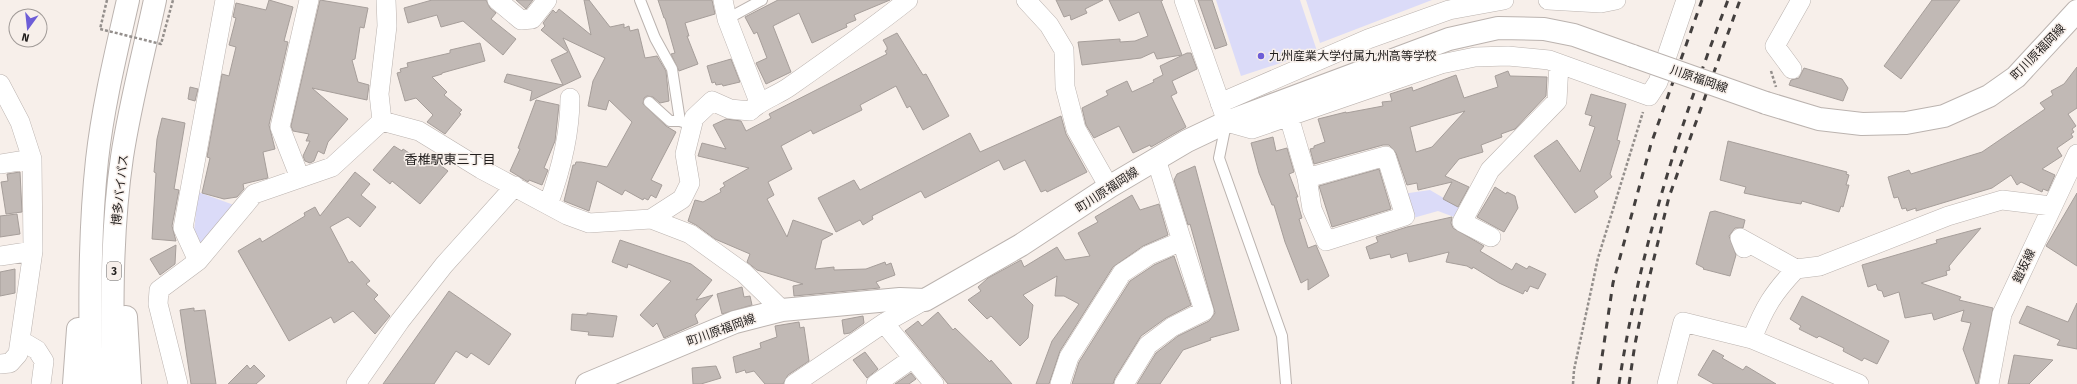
<svg xmlns="http://www.w3.org/2000/svg" width="2077" height="384" font-family="'Fira Sans','Noto Sans JP',sans-serif">
<style>
.green{fill:#dbdbf8}
.building{fill:#c1b9b5;stroke:#a69e9a;fill-rule:evenodd}
.lines{fill:none;stroke-linecap:round;stroke-linejoin:round}
.lane-casing{stroke:#bbb3af;stroke-width:12}
.street-casing{stroke:#bbb3af;stroke-width:20}
.secondary-casing{stroke:#bbb3af;stroke-width:24}
.highway-casing{stroke:#bbb3af;stroke-width:24}
.path{stroke:#948f8c;stroke-width:2.5;stroke-dasharray:3 2;stroke-linecap:butt}
.lane{stroke:#fff;stroke-width:10}
.street{stroke:#fff;stroke-width:19}
.secondary{stroke:#fff;stroke-width:22}
.highway{stroke:#fff;stroke-width:22}
.rail{stroke:#433f3e;stroke-width:3;stroke-dasharray:7 7;stroke-linecap:butt}
.secondary-bridge-casing{stroke:#bbb3af;stroke-width:24;stroke-linecap:butt}
.path-bridge{stroke:#948f8c;stroke-width:2.5;stroke-dasharray:3 2;stroke-linecap:butt}
.secondary-bridge{stroke:#fff;stroke-width:22}
.poi-dot{fill:#6d5dd7;stroke:#f7efea;stroke-width:1.5}
.labels{text-anchor:middle;dominant-baseline:central;stroke-width:3;stroke-linejoin:round;paint-order:stroke}
.shield{fill:#f7efea;stroke:#615d5a;stroke-width:1}
.shield-label{font-size:11px;font-weight:bold;fill:#211e1d}
.street-label{font-size:12px;fill:#211e1d;stroke:#f7efea}
.poi-label{font-size:12px;fill:#211e1d;stroke:#f7efea;text-anchor:start}
.neighbourhood-label{font-size:13px;fill:#211e1d;stroke:#f7efea}
</style>
<rect width="100%" height="100%" fill="#f7efea"/>
<path class="green" d="M1216,0H1300L1317,51L1241,76Z
M1306,0H1432L1320,43Z
M1430,190L1459,207L1454,217L1438,211L1406,220L1402,194Z
M198,192L234,205L201,246L194,232Z"/>
<path class="building" d="M269,0L293,7L284,41L288,42L269,125L275,149L263,152L268,178L243,184L244,189L237,197L224,199L202,193L210,158L207,157L222,74L229,76L236,47L229,45L236,18L233,17L236,3L266,10Z
M320,0L368,8L364,28L360,27L355,59L352,60L358,82L369,85L367,100L312,88L348,119L328,142L324,154L318,151L314,161L310,163L305,161L303,156L310,141H306L309,134L293,131L291,126Z
M432,0H486L490,8L496,13L491,19L516,39L503,55L463,21L441,27L437,15L408,23L404,8Z
M516,0H533L526,9Z
M584,0H589L610,27L624,24V28L629,26L630,31L638,29L645,58L657,56L666,71L669,101L660,103L653,97L647,96L644,98L643,104L666,126L676,132L651,180L662,185L656,198L651,195L648,200L644,198L643,200L625,190L622,195L597,181L589,211L564,201L573,165H575L576,162H581L607,167L632,122L609,100L606,110L588,106L593,81L605,58L563,38L581,77L530,101L532,91L504,82L507,74L563,85L551,60L568,52L541,30L545,26L543,23L553,10L556,13L559,9L591,35Z
M658,0H712L715,14L685,23L689,36H687L698,64L679,71L671,54L675,53L665,18H664Z
M778,0H890L854,15L856,20L846,24L847,27L812,43L799,13L773,26L791,72L766,84L756,63L767,58L757,32L754,34L745,17Z
M1056,0H1103L1085,9L1087,13L1071,20L1070,15L1064,17Z
M1109,0H1163L1161,1L1182,55L1157,59L1154,52L1141,58L1082,65L1078,42L1120,39V42L1135,41L1148,36L1139,12L1119,21Z
M1198,0H1212L1227,45L1215,49Z
M1932,0H1960L1901,79L1884,66Z
M897,33L923,75L926,74L949,116L923,130L910,106L907,108L896,86L860,105L862,110L813,134L811,130L781,146L792,169L768,182L774,195L767,199L787,237L793,220L833,234L822,240L815,269L834,267V270L866,269L885,262L886,265L891,263L895,275L876,282L880,288L794,296L793,286L803,284L757,270L747,262L750,254L715,239L696,225L688,221L695,200L703,202L721,192L720,189L725,186L723,183L749,168L698,156L702,143L726,149L713,125L726,119L741,121L746,131L771,118L769,114L887,54L885,51L887,50V47L883,40Z
M480,43L485,61L442,73V74L432,77L447,92L444,95L462,110L459,113L461,114L445,134L427,122L433,115L416,98L405,101L397,73L401,72L400,69L408,67L407,63L450,53V50Z
M1187,53H1191L1197,69L1172,81L1177,93L1171,96L1186,127L1151,147L1150,145L1133,153L1119,126L1094,138L1086,125L1082,108L1108,95L1106,91L1127,81L1132,92L1154,82L1153,80L1163,75L1160,66Z
M731,59L740,82L723,86L722,84L716,85L715,82L712,83L707,66Z
M2077,67V108L2068,114L2076,126L2072,129L2074,132L2071,134L2073,137L2057,148L2062,156L2042,169L2055,175L2048,191L2043,189L2042,192L2021,182L2017,185L2011,175L1992,188L1916,211V208L1907,211L1906,208L1902,209L1898,197L1894,198L1888,177L1909,170L1911,174L1982,152L2045,109L2040,103L2053,95L2051,91L2064,84Z
M1804,68L1842,79L1848,88L1843,101L1789,85L1791,80L1799,78Z
M1508,71L1510,76L1547,77L1546,96L1515,129L1501,134L1502,137L1481,145L1483,152L1459,159L1445,176L1469,187L1458,207L1443,199L1452,182L1418,190L1417,183L1407,185L1396,153L1389,145H1383L1314,164L1310,149L1314,148V146L1325,142L1318,119L1346,112V113L1383,106L1382,102L1392,101L1390,94L1412,87L1413,91L1456,75L1464,98L1498,87L1495,76ZM1465,111L1432,147L1416,152L1410,127Z
M190,87L198,89L195,101L188,99Z
M1591,94L1626,104L1617,140L1620,141L1610,174L1612,177L1594,191L1598,197L1575,213L1534,156L1557,140L1580,172L1595,127L1589,125L1592,116L1585,114Z
M536,100L559,105L555,141L544,168L548,170L542,185L529,180L528,182L510,171L520,149L518,148Z
M1061,116L1066,134L1087,172L1047,192L1046,190L1041,192L1025,160L1004,170L999,160L925,198L921,191L872,216L873,219L863,225L860,220L836,232L818,198L854,180L860,190L970,133L980,152Z
M162,118L185,123L174,189L179,190L172,226L176,241L152,239L156,173L154,172L157,139Z
M1273,137L1276,151L1287,148L1294,172L1289,174L1298,197H1296L1302,218L1299,219L1308,248L1316,245L1329,276L1308,290V279L1301,283L1285,242L1274,205H1272L1259,173L1251,143Z
M1728,141L1847,172L1846,174L1849,175L1846,185H1849L1843,207L1841,206L1839,212L1802,201L1801,204L1777,200L1744,193L1746,187L1720,180Z
M394,146L402,151L403,149L427,165L432,159L448,171L420,204L392,181L390,184L373,170Z
M1195,166L1239,330L1210,338L1211,340L1183,350L1160,384H1137L1156,353L1178,336L1209,321L1215,313L1190,224L1188,225L1174,180L1177,174Z
M1379,169L1391,209L1332,227L1319,186Z
M20,172L22,212L6,214L1,182L8,181L7,174Z
M355,172L370,184L361,195L376,207L360,227L348,217L330,227L349,263L352,261L370,281L366,284L378,295L374,299L390,316L375,334L353,311L334,323L331,317L289,341L238,251L260,238L262,242L305,216L304,213L315,207L320,216Z
M1495,187L1506,194L1507,192L1515,196L1518,208L1504,232L1477,217Z
M2077,193V266L2046,246Z
M1132,195L1140,210L1159,204L1168,235L1143,246L1113,267L1060,351L1049,384H1036L1052,341L1079,304L1064,296H1055L1057,276L1023,295L1033,305L1028,338L1020,346L991,316L987,319L968,300L981,291L978,287L988,278L1021,260L1024,267L1057,247L1065,260L1090,256L1078,233L1098,222L1095,217Z
M1715,211L1745,220L1743,228H1735L1729,236L1736,255L1730,276L1703,269L1704,268L1696,264L1710,212Z
M17,214L20,234L0,237V216Z
M1452,217L1451,223L1453,228L1484,246L1480,251L1512,270L1516,263L1527,269L1529,266L1546,274L1538,289L1530,286L1527,292L1525,290L1523,294L1499,283L1473,267L1472,269L1467,266L1446,262L1449,252L1409,262L1407,253L1391,258L1390,254L1370,259L1366,247L1378,242L1376,237L1407,227Z
M1981,228L1957,256L1949,266L1950,270L1946,271L1947,275L1921,283L1961,297L1959,300L1993,308L1978,384H1976L1963,349L1971,323L1961,321L1964,310L1934,320L1932,313L1905,318L1899,292L1884,297L1882,291L1878,290L1876,284L1868,287L1862,265L1937,243L1936,240Z
M620,240L691,264L712,280L696,300L713,295L695,315L698,323L664,338L657,323L653,327L640,315L671,281L628,264L627,268L612,262Z
M176,245L175,264L160,275L150,259Z
M1174,256L1191,305L1166,318L1141,336L1115,378L1113,384H1072L1079,362L1130,281L1154,265Z
M15,269V293L0,296V272Z
M742,287L744,297L750,296L752,305L722,314L717,294Z
M449,291L511,334L489,365L471,353L467,358L456,351L434,384H383Z
M1802,296L1889,341L1877,364L1864,358L1862,361L1843,351L1844,348L1819,336L1817,338L1799,329L1801,326L1790,319Z
M2077,303V349L2057,345L2060,340L2019,323L2027,306L2068,322Z
M194,308V311L205,310L216,384H191L180,310Z
M938,312L953,330L955,328L990,362L991,360L1012,384H948L905,331L918,321L922,326Z
M587,313L617,316L613,337L588,335L589,332L571,330L572,314L587,315Z
M863,316L864,323L850,333L844,334L842,320Z
M799,322L800,328L804,327L809,361L788,375L783,384H765L754,371L746,373L745,370L736,373L733,357L761,348L760,343L777,337L775,326Z
M1713,350L1724,356L1722,358L1743,370L1746,366L1776,384H1714L1698,375Z
M865,352L878,369L867,378L853,360Z
M2014,355L2053,360L2029,384H2008Z
M247,365L250,369L254,365L265,376L256,384H228Z
M716,366L721,378L701,384H693L692,368Z
M911,373L916,379L909,384H895Z"/>
<g class="lines">
<g class="lane-casing">
<path id="lane" d="M640,0L655,38L672,69L680,121L692,125
M727,19L762,0
M649,102L670,121H680
M1226,124L1219,158L1282,336L1286,384"/>
</g>
<g class="street-casing">
<path id="street" d="M497,0L521,20L532,19L547,0
M723,0L727,19L759,102
M1026,0L1049,25L1064,50L1065,87L1076,129L1109,187
M1184,0L1227,122L1252,129L1441,64L1475,57L1508,56L1549,60L1649,96L1658,82L1686,0
M1548,0L1601,3L1616,0
M1792,69L1775,46L1801,0
M0,84L20,122L32,159L33,251L18,354L10,363L0,364
M1220,103L1368,39L1449,10L1504,0
M1289,117L1307,178L1312,209L1326,241L1405,216L1386,156L1307,178
M382,121L419,131L481,169L567,215L589,223L651,219L690,234L744,273L782,310
M382,121L379,94L387,26L386,0
M0,164L32,159
M300,178L280,127L309,0
M548,205C561,170 570,135 570,98
M651,219L682,199L690,183L685,154L694,118L712,101L730,109L750,111C761,100 776,96 789,87C829,59 869,31 908,0
M1491,237L1462,222L1490,170L1557,101L1559,64
M1744,248L1740,238L1796,269L1820,266L1948,216L2002,200L2051,206
M0,256L33,251
M198,261L183,228L225,0
M884,323L934,384
M1752,339C1764,308 1773,293 1796,269
M20,340L37,350L44,361L41,384
M178,384L158,304L159,290L198,261L254,194L332,167L382,121
M356,384L400,321L444,265L515,186
M794,384L884,323L925,300
M876,384L913,358
M1060,384L1069,357L1122,273L1149,255L1182,241
M1124,384L1148,345L1172,327L1204,311L1156,159
M1667,384L1683,322L1752,339L1859,384
M1989,384L2002,314L2077,154"/>
</g>
<g class="secondary-casing">
<path id="secondary" d="M1766,103L1819,119L1862,124L1906,123L1944,116L1989,96L2016,77L2077,11
M587,384L735,322L782,310L900,299L925,300L1021,245L1109,187L1187,141L1227,122L1449,39L1498,28L1544,29L1574,35L1633,56"/>
</g>
<g class="highway-casing">
<path id="highway" d="M126,317L130,384
M74,384L78,329
M91,384C90,310 89,234 97,160C103,106 116,53 128,0
M113,384C112,309 111,232 122,157C130,104 144,52 155,0"/>
</g>
<path class="path" d="M1771,71L1776,87
M1573,384L1574,370L1598,258L1643,112"/>
<use href="#lane" class="lane"/>
<use href="#street" class="street"/>
<use href="#secondary" class="secondary"/>
<use href="#highway" class="highway"/>
<path class="rail" d="M1598,384L1613,283L1651,144L1702,0
M1619,384C1639,251 1680,125 1728,0
M1629,384L1635,344L1645,295L1669,197L1740,0"/>
<g class="secondary-bridge-casing">
<path id="secondary-bridge" d="M1633,56L1766,103"/>
</g>
<path class="path-bridge" d="M107,0L100,29L161,44L173,0"/>
<use href="#secondary-bridge" class="secondary-bridge"/>
</g>
<circle class="poi-dot" cx="1261" cy="56" r="4"/>
<g class="labels">
<rect class="shield" x="107" y="262" width="14" height="18" rx="3"/>
<g class="shield-label">
<text x="114" y="271">3</text>
</g>
<g class="street-label">
<text transform="translate(2038 52) rotate(-46)">町川原福岡線</text>
<text transform="translate(1699 79) rotate(19)">川原福岡線</text>
<text transform="translate(120 190) rotate(-84)">博多バイパス</text>
<text transform="translate(1107 190) rotate(-33)">町川原福岡線</text>
<text transform="translate(2024 266) rotate(-65)">鎧坂線</text>
<text transform="translate(721 330) rotate(-20)">町川原福岡線</text>
</g>
<g class="poi-label">
<text x="1269" y="56">九州産業大学付属九州高等学校</text>
</g>
<g class="neighbourhood-label">
<text x="450" y="159">香椎駅東三丁目</text>
</g>
</g>
<g transform="translate(28 28) rotate(195)"><circle r="19" fill="#f7efea" stroke="#a19b98"/>
<path d="M0-3L7 15L0 10L-7 15Z" fill="#6d5dd7"/>
<text y="-6" font-size="11" font-weight="bold" text-anchor="middle" fill="#211e1d">N</text>
</g>
</svg>
